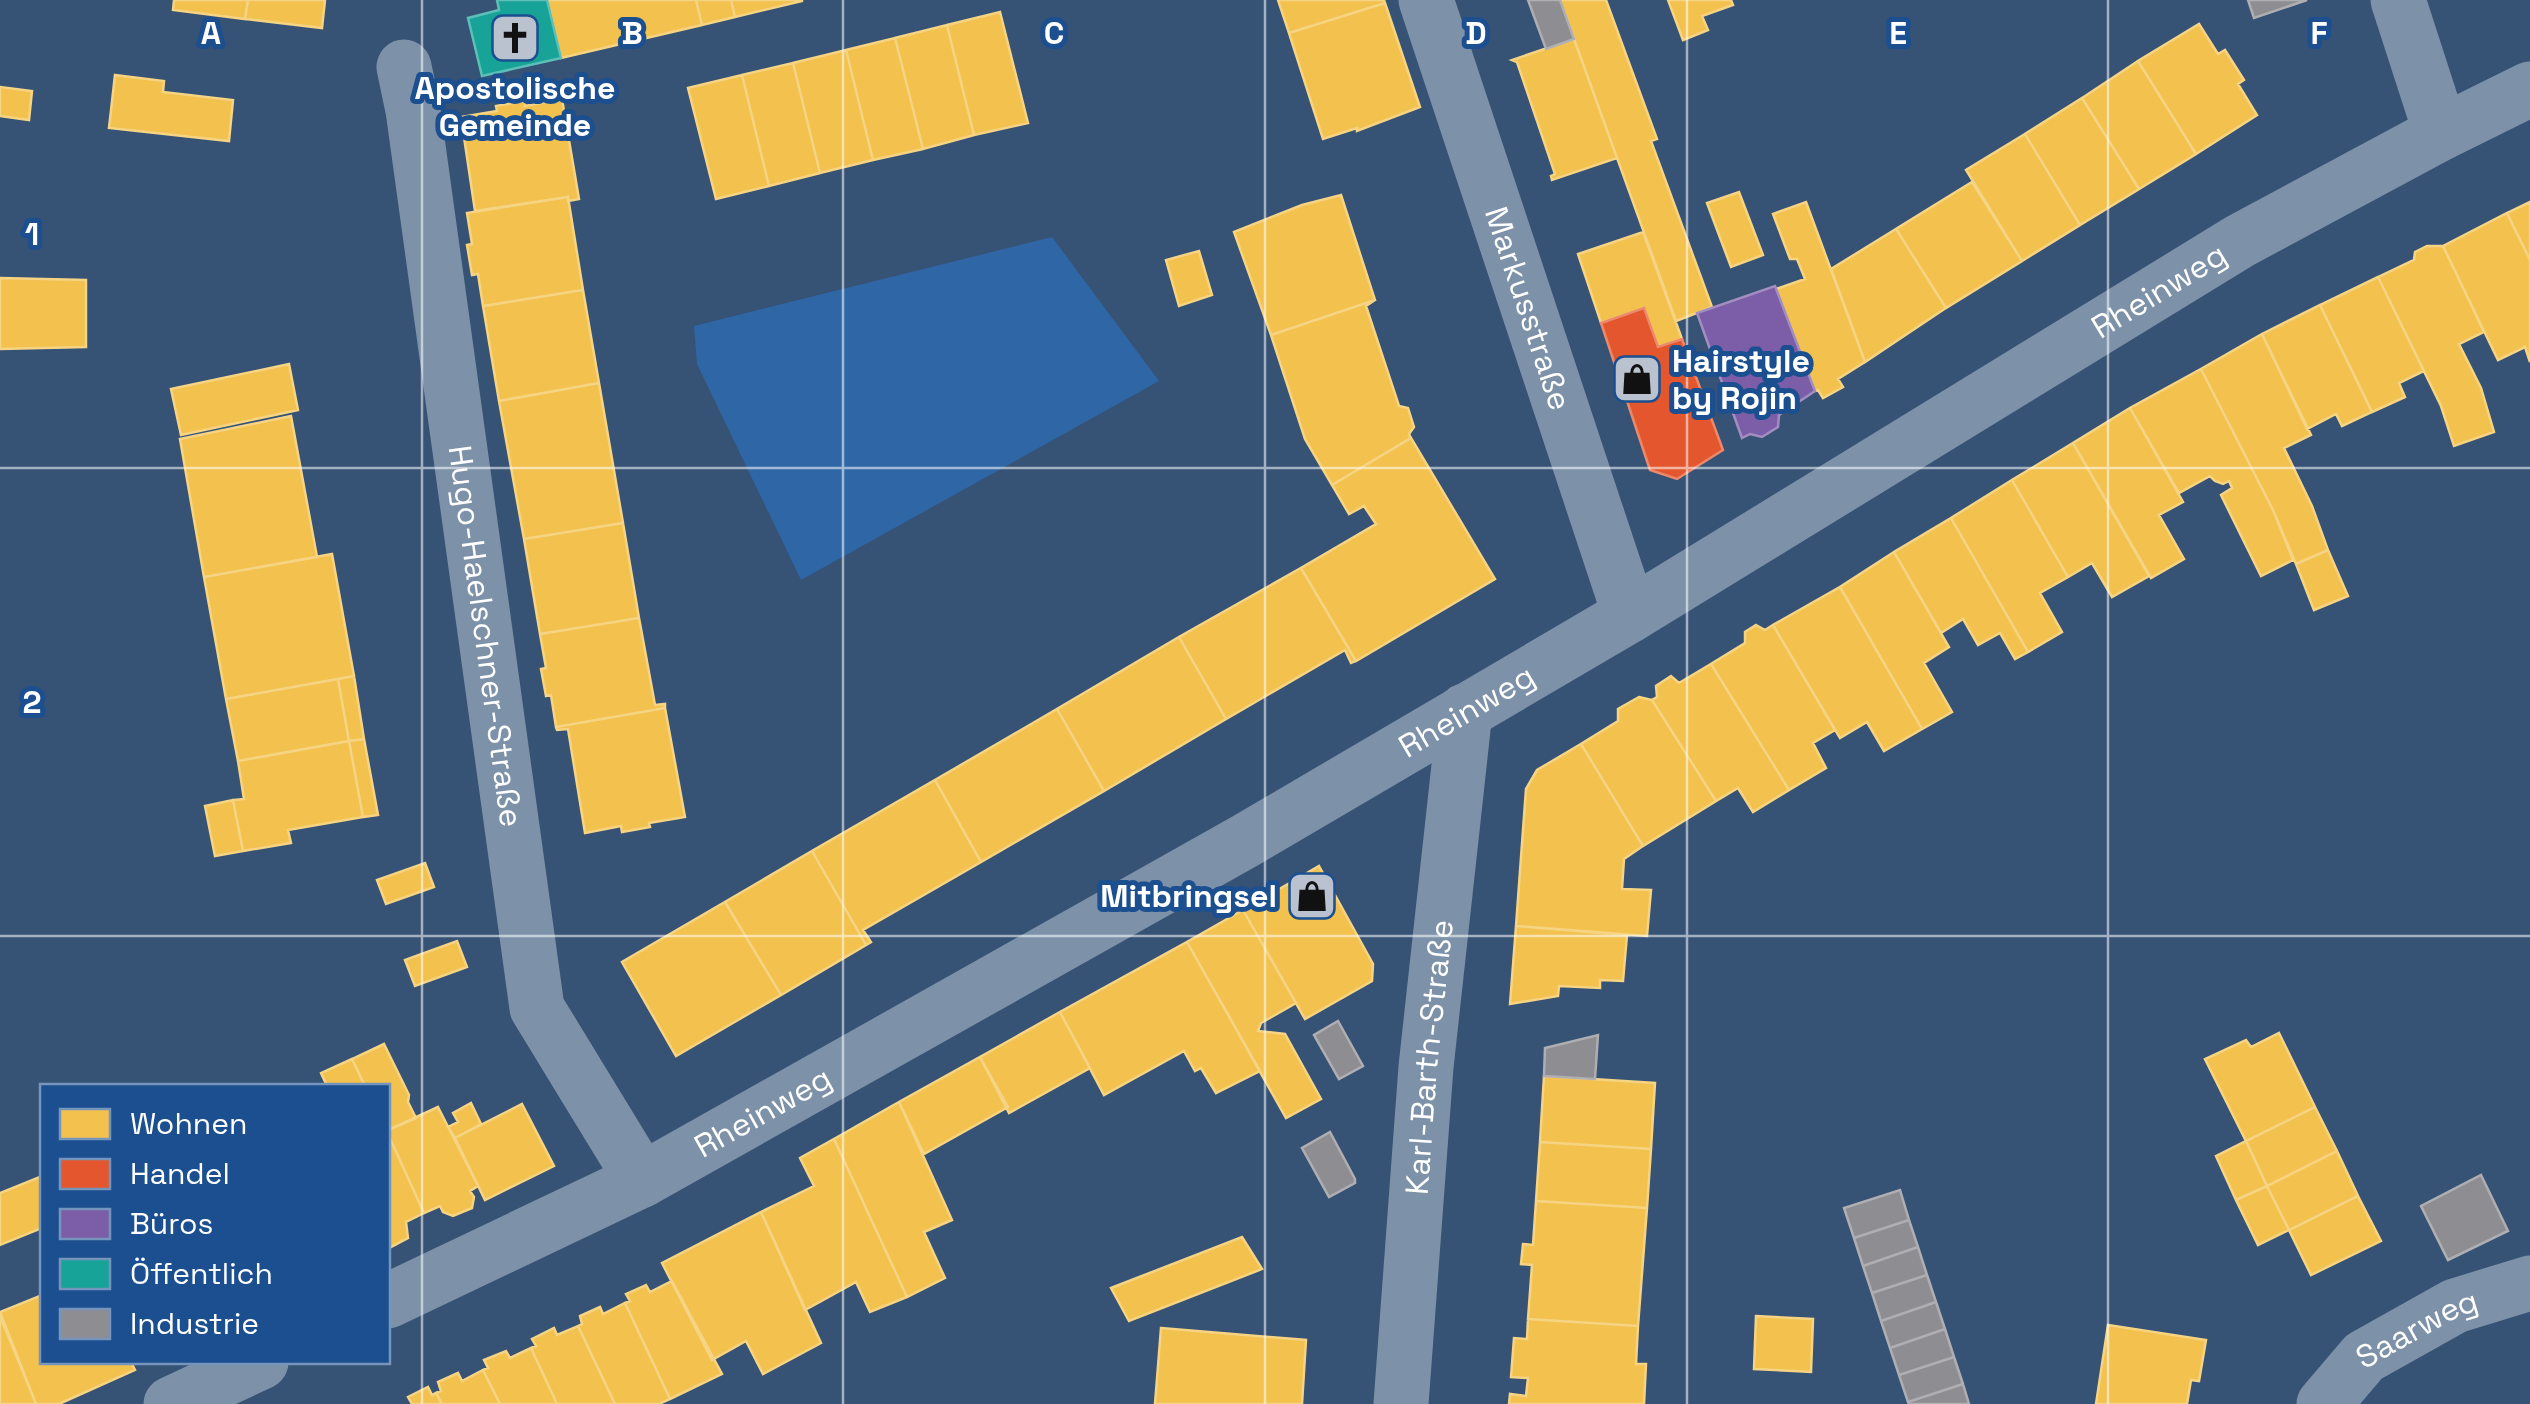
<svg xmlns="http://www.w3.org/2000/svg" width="2530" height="1404" font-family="'Space Grotesk',sans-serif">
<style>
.green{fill:#2f66a5}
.homes{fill:#f2c14e;stroke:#f6d483;stroke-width:2.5}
.shops{fill:#e4572e;stroke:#ec896d;stroke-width:2.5}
.offices{fill:#7b5ea7;stroke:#a38ec1;stroke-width:2.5}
.public{fill:#17a398;stroke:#5dbfb7;stroke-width:2.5}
.industry{fill:#8d8d92;stroke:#afafb3;stroke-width:2.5}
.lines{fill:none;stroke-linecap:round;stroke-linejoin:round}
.minor{stroke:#7d92a8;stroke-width:55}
.grid{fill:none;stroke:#fff;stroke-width:2.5;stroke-opacity:0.55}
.labels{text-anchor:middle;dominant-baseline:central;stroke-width:10;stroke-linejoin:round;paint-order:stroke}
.poi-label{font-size:32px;font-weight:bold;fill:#fff;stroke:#1b4f8f}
.street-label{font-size:32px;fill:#fff;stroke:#1b4f8f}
.grid-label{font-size:32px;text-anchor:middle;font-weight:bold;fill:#fff;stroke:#1b4f8f;stroke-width:10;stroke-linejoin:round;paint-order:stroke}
</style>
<rect width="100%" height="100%" fill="#365274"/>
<path class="green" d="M1052,237L1159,381L801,580L697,364L694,326Z"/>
<path class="homes" d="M174,0H248L245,19L173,10Z
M248,0H325L322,28L245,19Z
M547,0H696L702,25L561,58Z
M696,0H731L735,17L702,25Z
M731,0H802V1L735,17Z
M1278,0H1384L1385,3L1289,33Z
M1560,0H1606L1657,139L1651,141L1712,307L1676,321Z
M1668,0H1731L1733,5L1702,16L1708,30L1683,40Z
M1385,3L1420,107L1357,131V128L1323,139L1289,33Z
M1000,12L1028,123L974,135L947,25Z
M2199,24L2218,54L2225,50L2244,80L2238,84L2257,115L2196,154L2138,61Z
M947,25L974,135L923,149L895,38Z
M895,38L923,149L873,160L846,50Z
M1574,39L1617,158L1552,180L1551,176L1555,174L1517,62L1512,60Z
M846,50L873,160L820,173L793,63Z
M2138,61L2196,154L2139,189L2082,98Z
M793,63L820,173L769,186L742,75Z
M115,75L164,81L163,92L233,100L229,141L109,128Z
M742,75L769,186L716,199L688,88Z
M0,87L32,91L29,120L0,116Z
M2082,98L2139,189L2080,225L2025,134Z
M562,99L579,199L568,201V197L475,211L461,117L497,111L496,106L525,101V106Z
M2025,134L2080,225L2022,261L1966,170Z
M1972,182L2022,261L1946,308L1896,229Z
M1739,192L1763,255L1731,267L1707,203Z
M1341,195L1375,300L1271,335L1234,232L1302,205Z
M568,197L583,290L483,306L478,274L472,275L467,245L472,244L467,213Z
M1806,202L1865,362L1838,379L1843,387L1823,398L1818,390L1815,391L1776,289L1805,279L1797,259H1790L1773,214Z
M2530,202V260L2507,213Z
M2507,213L2530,260V362L2525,347L2498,360L2443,246Z
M1896,229L1946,308L1865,362L1831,269Z
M1643,232L1682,339L1658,347L1644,308L1601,323L1578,254Z
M2427,246H2443L2484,332L2459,344L2481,388L2494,432L2454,446L2441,406L2378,277L2414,260L2415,252Z
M1199,251L1212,295L1179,306L1166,260Z
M2378,277L2424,371L2399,383L2405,397L2372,412L2320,305Z
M0,278L86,280V347L0,349Z
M583,290L599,383L499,401L483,306Z
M1375,300L1366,306L1399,406L1408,408L1414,427L1409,434L1411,438L1332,485L1305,439L1271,335Z
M2320,305L2372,412L2342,426L2336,414L2307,429L2262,334Z
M2262,334L2311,435L2284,448L2312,506L2328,550L2296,564L2273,510L2201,369Z
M289,364L298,410L181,435L171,389Z
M2201,369L2273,510L2293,560L2261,576L2221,495L2232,488L2229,481L2223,484L2215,481L2210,476L2179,493L2130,408Z
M599,383L623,523L524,539L499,401Z
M2130,408L2183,502L2159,515L2184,559L2151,578L2073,443Z
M291,416L317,557L204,577L180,439Z
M1411,438L1495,579L1356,661L1301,568L1376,524L1364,506L1349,514L1332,485Z
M2073,443L2149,576L2112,597L2092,563L2068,577L2012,480Z
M2012,480L2068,577L2040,593L2062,632L2028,652L1951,518Z
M1951,518L2028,652L2015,659L2000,633L1978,645L1963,619L1941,633L1894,552Z
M623,523L639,618L540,634L524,539Z
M2328,550L2348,596L2314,610L2296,564Z
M1894,552L1949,647L1924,663L1952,712L1922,729L1840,587Z
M332,554L354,676L226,699L204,577Z
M1301,568L1356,661L1351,663L1345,650L1226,719L1179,637Z
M1840,587L1922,729L1884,751L1867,722L1840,738L1773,625Z
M639,618L655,705L665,704V708L556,727L551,695L546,696L541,669L546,668L540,634Z
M1756,625L1765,630L1773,625L1835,730L1813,743L1826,768L1789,790L1711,664L1745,643V632Z
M1179,637L1226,719L1104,791L1057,709Z
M1711,664L1789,790L1753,812L1738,788L1716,801L1652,700L1657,697L1656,686L1671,676L1679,683Z
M354,676L364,739L349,741L338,679Z
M338,679L349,741L238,761L226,699Z
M1639,697L1652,700L1716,801L1643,846L1581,744L1618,721V709Z
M665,708L685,817L649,823L650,827L622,832L621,826L585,833L568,729L557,730L556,727Z
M1057,709L1104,791L981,862L935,780Z
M364,739L378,815L363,817L349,741Z
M349,741L363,817L288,830L291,843L243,851L233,800L244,799L238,761Z
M1581,744L1643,846L1624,859L1622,889L1651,890L1647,936L1516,926L1526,789L1537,770Z
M935,780L981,862L863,930L871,942L866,945L812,851Z
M233,800L243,851L215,856L205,806Z
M812,851L866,945L781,995L725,902Z
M425,863L434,887L386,904L377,880Z
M1319,866L1373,964L1372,981L1305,1019L1243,910Z
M725,902L781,995L676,1056L622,962Z
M1243,910L1296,1003L1261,1023L1258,1031L1285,1034L1321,1099L1286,1118L1187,942Z
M1516,926L1627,935L1623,981L1600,980V988L1559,986L1558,996L1510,1004Z
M457,941L467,967L415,986L405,960Z
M1187,942L1260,1071L1216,1093L1201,1068L1195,1071L1184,1051L1104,1095L1060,1012Z
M1060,1012L1090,1068L1009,1113L980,1057Z
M2279,1033L2315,1107L2246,1141L2205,1059L2246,1040L2251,1047Z
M384,1044L409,1095L408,1102L416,1118L388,1130V1086H365L352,1059Z
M980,1057L1008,1107L924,1154L899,1102Z
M352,1059L365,1086H327L321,1073Z
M1544,1076L1655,1083L1651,1149L1540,1142Z
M899,1102L952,1220L924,1232L945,1278L907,1297L834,1139Z
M471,1103L481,1124L455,1138L448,1127L458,1122L453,1113Z
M522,1104L554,1166L485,1200L455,1138Z
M438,1107L478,1186L470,1191L474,1197L472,1208L453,1216L443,1212L440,1206L424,1213L388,1134V1130Z
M2315,1107L2337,1151L2267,1186L2246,1141Z
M388,1134L424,1213L406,1222L408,1238L391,1247L388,1245Z
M834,1139L907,1297L870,1312L856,1282L805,1310L761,1212L814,1186L800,1158Z
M2246,1141L2267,1186L2236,1200L2216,1156Z
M1540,1142L1651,1149L1647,1208L1536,1201Z
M2337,1151L2358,1196L2289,1230L2267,1186Z
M42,1176V1228L0,1245V1193Z
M2267,1186L2289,1230L2258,1245L2236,1200Z
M2358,1196L2381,1241L2311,1275L2289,1230Z
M1536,1201L1647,1208L1638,1326L1528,1319L1532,1265L1521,1264L1523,1244L1533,1245Z
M761,1212L821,1343L763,1374L746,1341L712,1360L662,1263Z
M1242,1237L1262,1269L1129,1321L1111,1288Z
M672,1281L722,1374L670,1399L625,1303L630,1301L626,1294L646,1285L650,1292Z
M42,1295V1362H131L135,1370L59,1404H36L0,1312Z
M625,1303L670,1399L659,1404H615L578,1326L582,1324L580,1316L600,1307L603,1314Z
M0,1316L36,1404H0Z
M1756,1316L1813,1319L1811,1372L1754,1369Z
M1528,1319L1638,1326L1636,1364H1646L1644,1404H1509L1510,1394L1526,1396L1528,1378L1511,1377L1514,1338L1527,1339Z
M2108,1325L2206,1340L2199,1381L2191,1380L2187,1404H2096Z
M578,1326L615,1404H557L531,1348L536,1346L532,1339L554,1328L557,1335Z
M1161,1328L1306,1340L1302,1404H1155Z
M531,1348L557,1404H500L483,1370L488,1368L484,1360L506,1351L510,1358Z
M483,1370L500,1404H442L436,1393L441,1391L438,1382L458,1373L462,1381Z
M428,1387L432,1395L436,1393L442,1404H412L408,1397Z"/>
<path class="shops" d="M1644,308L1658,347L1682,339L1723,450L1677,479L1650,470L1601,323Z"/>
<path class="offices" d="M1775,286L1815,391L1779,415L1778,427L1762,437L1750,434L1742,438L1697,313Z"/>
<path class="public" d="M497,0H547L561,58L482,76L468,18L499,10Z"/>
<path class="industry" d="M1528,0H1560L1574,39L1546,49Z
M2248,0H2307L2254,18Z
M1338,1021L1363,1066L1339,1079L1314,1035Z
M1598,1035L1595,1079L1544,1076L1545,1048Z
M1330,1132L1355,1179V1183L1329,1197L1302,1148Z
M2481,1175L2508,1231L2448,1260L2421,1206Z
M1900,1190L1909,1220L1854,1238L1844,1208Z
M1909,1220L1918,1247L1863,1266L1854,1238Z
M1918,1247L1927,1275L1872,1293L1863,1266Z
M1927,1275L1936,1302L1881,1321L1872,1293Z
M1936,1302L1945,1329L1890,1348L1881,1321Z
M1945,1329L1954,1357L1899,1375L1890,1348Z
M1954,1357L1963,1384L1908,1402L1899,1375Z
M1963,1384L1969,1404H1909L1908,1402Z"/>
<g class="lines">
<g class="minor">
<path id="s1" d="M1426,0L1630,615"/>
<path d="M2398,0L2441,133"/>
<path id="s2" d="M404,67L413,110L537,1008L642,1180"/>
<path id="s3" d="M388,1301L642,1180L1245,841L1630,615L2240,241L2441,133L2530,89"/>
<path d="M171,1404L261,1362"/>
<path id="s4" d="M1401,1404L1426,1067L1465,711"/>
<path id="s5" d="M2324,1404L2364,1357L2455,1306L2530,1283"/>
</g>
</g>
<path class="grid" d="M422,0V1404M843,0V1404M1265,0V1404M1687,0V1404M2108,0V1404M0,468H2530M0,936H2530"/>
<defs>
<g id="church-square" transform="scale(2.5)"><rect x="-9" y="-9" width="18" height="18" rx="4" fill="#b9c2ce" stroke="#1b4f8f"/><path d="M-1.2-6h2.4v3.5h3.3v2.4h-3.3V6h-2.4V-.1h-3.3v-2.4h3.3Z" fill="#111"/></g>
<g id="shop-square" transform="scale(2.5)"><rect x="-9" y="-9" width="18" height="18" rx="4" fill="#b9c2ce" stroke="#1b4f8f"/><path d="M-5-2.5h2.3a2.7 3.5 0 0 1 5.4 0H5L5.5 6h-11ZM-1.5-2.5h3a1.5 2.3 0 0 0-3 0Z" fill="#111"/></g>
</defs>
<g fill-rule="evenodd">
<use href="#church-square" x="515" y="38"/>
<use href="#shop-square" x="1637" y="379"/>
<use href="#shop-square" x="1312" y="896"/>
</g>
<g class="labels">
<g class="poi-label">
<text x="515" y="88">Apostolische<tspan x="515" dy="37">Gemeinde</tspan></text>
<text x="1672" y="361" text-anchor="start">Hairstyle<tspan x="1672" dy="37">by Rojin</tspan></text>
<text x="1277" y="896" text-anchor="end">Mitbringsel</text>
</g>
<g class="street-label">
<text stroke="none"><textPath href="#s3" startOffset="2040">Rheinweg</textPath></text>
<text stroke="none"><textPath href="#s1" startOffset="325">Markusstraße</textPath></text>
<text stroke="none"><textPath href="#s2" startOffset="575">Hugo-Haelschner-Straße</textPath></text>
<text stroke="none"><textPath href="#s3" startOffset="1230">Rheinweg</textPath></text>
<text stroke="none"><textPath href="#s4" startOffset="348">Karl-Barth-Straße</textPath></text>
<text stroke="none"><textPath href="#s3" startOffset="420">Rheinweg</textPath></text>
<text stroke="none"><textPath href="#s5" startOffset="122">Saarweg</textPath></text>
</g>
</g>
<g class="grid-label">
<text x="211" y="44">A</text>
<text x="632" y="44">B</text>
<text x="1054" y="44">C</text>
<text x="1476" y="44">D</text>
<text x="1898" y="44">E</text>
<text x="2319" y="44">F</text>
<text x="32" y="245">1</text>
<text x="32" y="713">2</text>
</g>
<rect x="40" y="1084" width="350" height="280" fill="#1b4f8f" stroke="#7695bc" stroke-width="2.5"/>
<rect x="60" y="1109" width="50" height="30" fill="#f2c14e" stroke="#7695bc" stroke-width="2.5"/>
<text x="130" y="1134" font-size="30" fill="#ffffff">Wohnen</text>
<rect x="60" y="1159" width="50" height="30" fill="#e4572e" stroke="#7695bc" stroke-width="2.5"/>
<text x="130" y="1184" font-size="30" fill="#ffffff">Handel</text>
<rect x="60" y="1209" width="50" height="30" fill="#7b5ea7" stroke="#7695bc" stroke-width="2.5"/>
<text x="130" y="1234" font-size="30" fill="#ffffff">Büros</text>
<rect x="60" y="1259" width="50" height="30" fill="#17a398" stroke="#7695bc" stroke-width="2.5"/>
<text x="130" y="1284" font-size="30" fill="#ffffff">Öffentlich</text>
<rect x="60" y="1309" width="50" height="30" fill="#8d8d92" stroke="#7695bc" stroke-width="2.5"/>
<text x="130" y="1334" font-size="30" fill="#ffffff">Industrie</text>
</svg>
